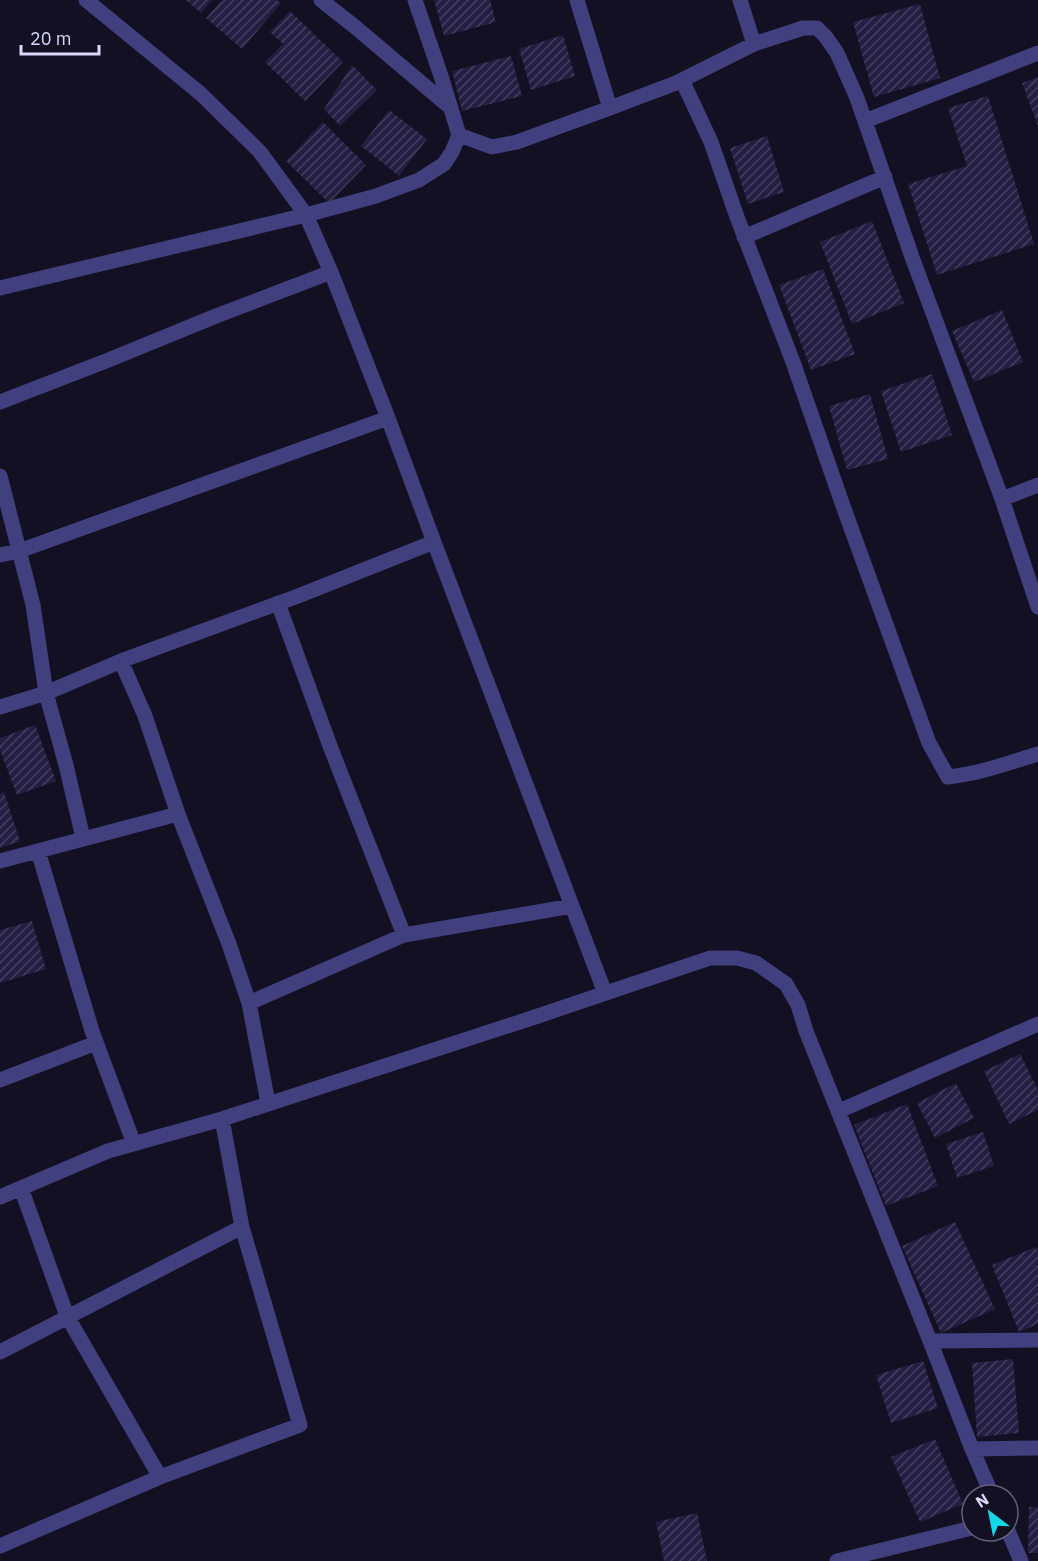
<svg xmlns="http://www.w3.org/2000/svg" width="1038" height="1561" font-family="'IBM Plex Sans',sans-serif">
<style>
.building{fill:url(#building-hatch)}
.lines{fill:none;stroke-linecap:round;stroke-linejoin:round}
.street{stroke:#413f7e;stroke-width:15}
</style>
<defs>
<pattern id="building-hatch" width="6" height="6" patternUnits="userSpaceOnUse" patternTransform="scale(1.5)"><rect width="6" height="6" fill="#251e43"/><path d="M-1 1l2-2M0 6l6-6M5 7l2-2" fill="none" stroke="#443e5f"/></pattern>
</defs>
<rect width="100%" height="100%" fill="#131023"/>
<path class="building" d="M186,0H212L201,13Z
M222,0H277L281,3L242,49L206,18Z
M434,0H490L496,22L444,36Z
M920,4L940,78L874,97L853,22Z
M290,11L343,62L305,101L265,62L283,44L270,32Z
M563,35L575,76L531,90L519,49Z
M511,56L522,96L462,111L452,71Z
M352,65L377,90L340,126L324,109Z
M1038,77V126L1022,83Z
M988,96L1034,244L937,275L908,184L967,166L948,108Z
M389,110L427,139L399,176L361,146Z
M323,122L366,165L329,203L286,161Z
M767,136L784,192L748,204L730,148Z
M872,221L904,303L852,324L820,242Z
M823,269L855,354L811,370L779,285Z
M1002,310L1023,362L974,382L952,331Z
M932,374L952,435L901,452L881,391Z
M870,394L888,459L847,470L829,406Z
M35,725L56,781L17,795L0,750V738Z
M4,792L20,841L0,848V794Z
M32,921L46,969L0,983V930Z
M1020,1054L1038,1090V1110L1009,1124L984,1071Z
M956,1083L974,1118L935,1138L917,1103Z
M907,1104L938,1186L886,1206L854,1125Z
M983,1132L994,1166L957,1178L946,1144Z
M955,1222L995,1309L941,1333L902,1246Z
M1036,1247L1038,1251V1324L1019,1332L992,1265Z
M1013,1359L1019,1433L977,1437L972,1363Z
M923,1361L938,1408L891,1423L876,1375Z
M935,1439L963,1504L920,1522L891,1457Z
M1029,1507H1038V1553H1028Z
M697,1513L707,1561H664L656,1522Z"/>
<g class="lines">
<path class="street" d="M86,0L201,94L260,152L306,215L331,272L388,418L434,542L605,993
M321,0L354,26L451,108
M577,0L610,108
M740,0L754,44
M682,80L711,142L737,217L793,362L842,503L929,743L948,777C979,774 1008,763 1038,754
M865,121L1038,53
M459,135L492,147L517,142L610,108L676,83L754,44L803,28H817L826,37L837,53L857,98L912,257L1002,499L1038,485
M744,237L885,177
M0,288L306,215L376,196L419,180L444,164L452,152L459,135L441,76L415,0
M0,402L106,361L216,316L331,272
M0,476L33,605L46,693L66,765L83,838
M1002,499L1038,607
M0,555L19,551L388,418
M278,603L330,746L404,935
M121,661L145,716L178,814L229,944L249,1003L268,1103
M0,707L46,693L126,659L298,596L434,542
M38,851L92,1031L134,1144
M0,861L178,814
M249,1003L404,935L572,906
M0,1080L96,1043
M839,1111L1038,1024
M21,1188L67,1316L160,1477
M0,1197L108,1151L222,1119L538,1016L710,958H737L756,963L786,984L798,1005L806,1031L930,1341L972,1449L992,1495
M930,1341L1038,1340
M0,1352L242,1227L222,1119
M972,1449L1038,1448
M1008,1531L1021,1561
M0,1546L160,1477L300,1425L242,1227
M837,1561L972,1528"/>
</g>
<g transform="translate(990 1513) rotate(328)"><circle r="28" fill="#131023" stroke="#625f7a" stroke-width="1.5"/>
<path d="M0-4.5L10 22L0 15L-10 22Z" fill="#14d8ea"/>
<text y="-9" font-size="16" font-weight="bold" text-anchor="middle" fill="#d9d6fc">N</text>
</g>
<path d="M21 45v9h78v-9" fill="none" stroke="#d9d6fc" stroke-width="3"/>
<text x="30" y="45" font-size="18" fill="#d9d6fc" stroke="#131023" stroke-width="4.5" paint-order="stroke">20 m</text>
</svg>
